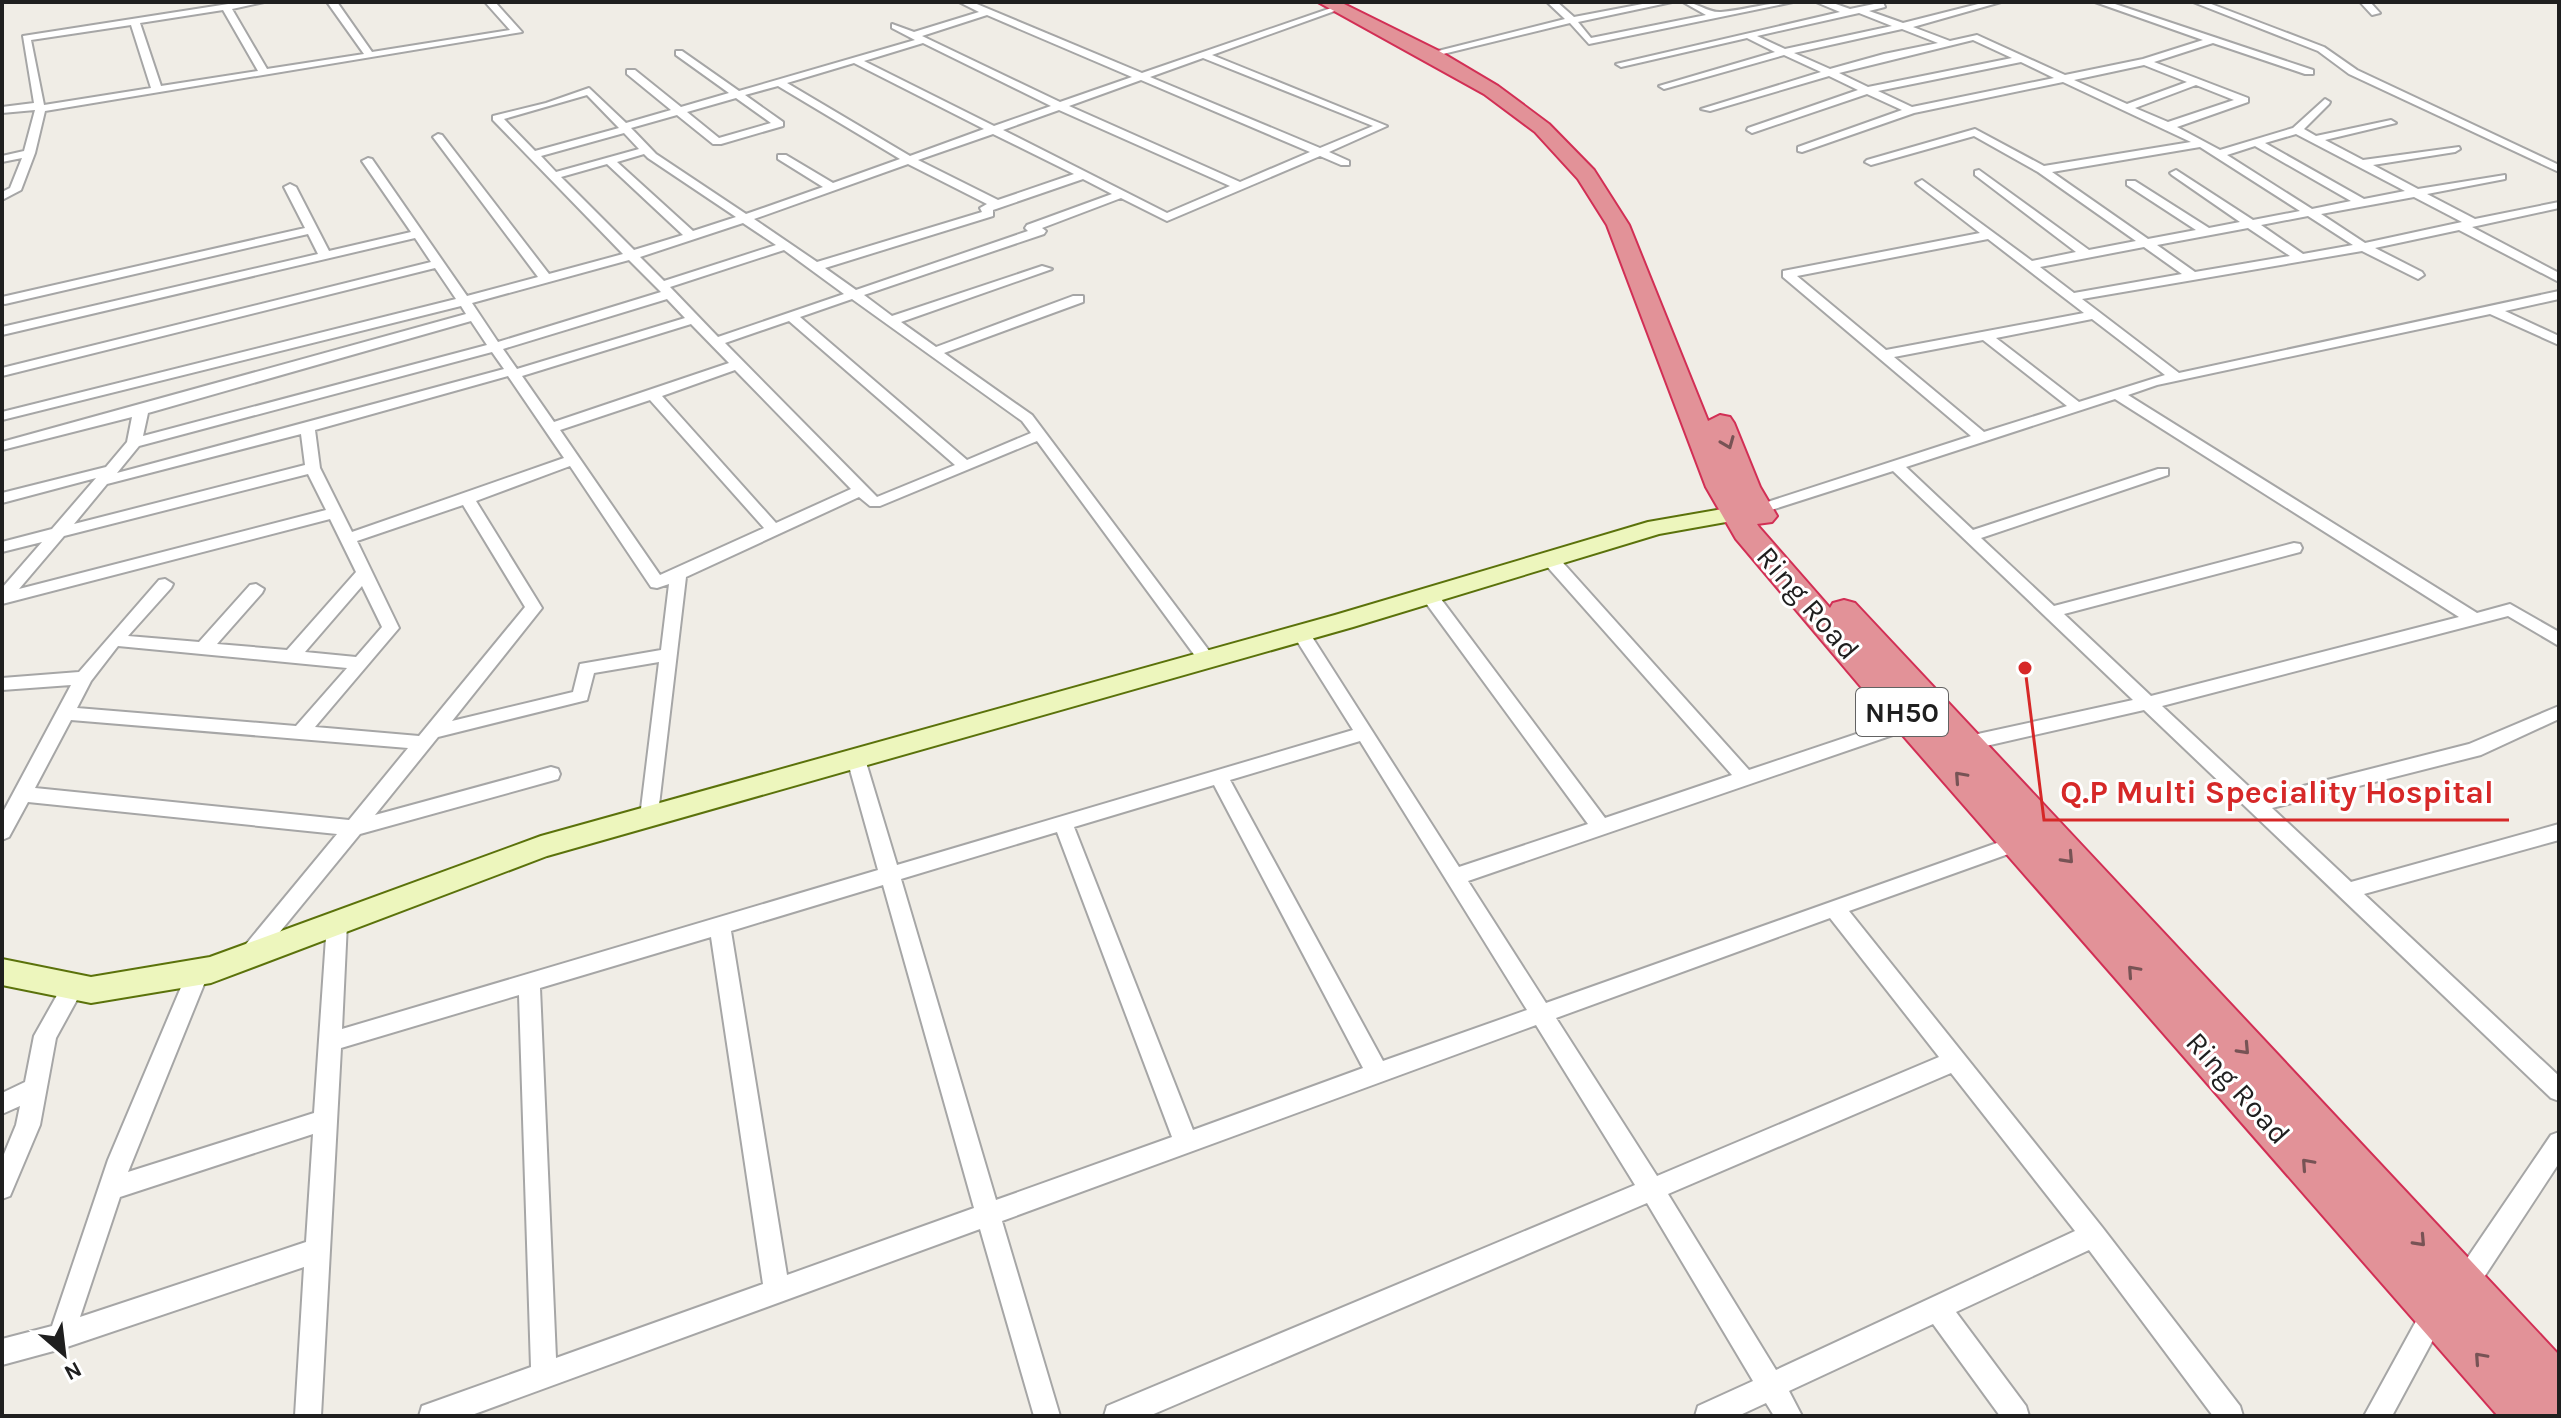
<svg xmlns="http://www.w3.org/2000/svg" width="2561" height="1418" font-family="Karla,sans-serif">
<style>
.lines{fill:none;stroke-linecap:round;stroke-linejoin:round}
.street-casing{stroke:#a6a6a6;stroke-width:4}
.secondary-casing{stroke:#5b720b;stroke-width:4}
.highway-casing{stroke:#d22f55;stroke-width:4}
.street{fill:#fff;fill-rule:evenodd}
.secondary{fill:#edf6bd;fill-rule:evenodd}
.highway{fill:#e29298;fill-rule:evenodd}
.oneway{stroke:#775355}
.labels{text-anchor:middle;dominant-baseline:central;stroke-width:6;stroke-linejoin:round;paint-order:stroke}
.shield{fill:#fff;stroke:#626262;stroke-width:2}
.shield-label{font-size:28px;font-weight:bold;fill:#1f1f1f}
.street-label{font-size:30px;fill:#1f1f1f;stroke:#fff}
.leader{fill:none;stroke:#d62828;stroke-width:3}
.callout-dot{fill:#d62828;stroke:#fff;stroke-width:3}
.callout-label{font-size:32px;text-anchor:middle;font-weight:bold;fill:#d62828;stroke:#fff;stroke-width:6;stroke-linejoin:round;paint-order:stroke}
</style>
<rect width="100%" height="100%" fill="#f0ede6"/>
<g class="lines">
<g class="street-casing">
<path id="street" d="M241,2H264L232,9L267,69L364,54L327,2H337L372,52L510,30L485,2H495L522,32L45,111L35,153L21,190L2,200V192L10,188L22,158L2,162V156L24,151L35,110L2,113V107L34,103L23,36ZM223,10L258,71L161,86L140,23ZM131,25L151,88L44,105L31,40Z
M959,2H972L1142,73L1340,5V9L1212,55L1387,126L1329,152L1349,161V165H1341L1320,156L1167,221L1121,198L1042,228L1046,231L1044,234L864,295L892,316L1042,266L1052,269L901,322L936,347L1073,296H1083V302L944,353L1032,415L1213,656L1216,660L1213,664H1201L1037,441L880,506H870L859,497L686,577L657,822H643L640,817L659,662L594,673L587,700L438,737L375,815L551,767L558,769L560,774L558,779L551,781L360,834L256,961L249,964L242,961L238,955L242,949L337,834L28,802L9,837L2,840V814L71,685L2,690V678L79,672L159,580L165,579L173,584L171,588L128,636L199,642L250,585L256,584L264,589L262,593L217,644L287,650L356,572L330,519L2,604V588L42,542L2,552V542L52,529L96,478L2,503V493L106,467L127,442L132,417L2,450V442L466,314L461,306L2,420V412L456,299L435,268L2,376V368L431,262L415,238L2,335V327L318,254L308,234L5,304L2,303V297L305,228L284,187L290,184L296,187L329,251L411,232L362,161L368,158L372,159L467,296L538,277L433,137L438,134L442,135L549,274L623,254L493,120V116L546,103L589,88L626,123L671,110L627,74V70H635L681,107L729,93L676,55V51H682L739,91L915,40L892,28V24L914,32L979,12ZM987,15L1132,77L1060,102L922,36ZM923,43L1051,106L994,126L864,61ZM1203,58L1373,126L1320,148L1150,77ZM854,63L984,129L910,156L787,83ZM1141,80L1310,152L1240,182L1069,106ZM778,86L900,159L833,183L786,155H778V159L823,187L746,214L656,154L631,128L677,115L713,144H721L783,126V122L745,95ZM587,95L619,128L535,151L504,119ZM736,98L771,123L719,138L687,112ZM1059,110L1230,186L1167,213L1003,130ZM624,133L639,149L556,172L541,156ZM993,134L1074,174L998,200L918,160ZM644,154L648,158L736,217L693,231L617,162ZM607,164L683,235L634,250L561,177ZM908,164L987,204L980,208L982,212L817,262L754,219ZM1083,179L1112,194L1027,225L1025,228L1028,231L856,290L825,268L993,216V210ZM743,223L776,245L664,281L640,257ZM784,250L844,294L718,337L670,287ZM629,260L661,292L498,342L472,303ZM667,299L685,318L517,369L503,349ZM852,299L1022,421L1031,433L967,460L800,317ZM471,321L487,345L143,436L148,413ZM789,321L955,465L877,497L725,343ZM691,324L729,363L554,422L522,376ZM492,352L504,369L117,473L139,446ZM735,370L851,489L776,523L662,396ZM508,376L564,458L352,532L320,468L315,430ZM650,400L764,528L660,575L560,430ZM301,434L305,465L74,524L107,484ZM570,466L651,587L657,588L669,584L661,650L580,664L573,692L452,721L542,608L476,501ZM308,474L326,510L19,589L64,536ZM463,505L525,607L419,736L315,727L399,628L357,541ZM362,586L382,627L356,657L305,652ZM118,646L347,668L296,726L77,708L91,681ZM71,720L408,748L349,820L35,788Z
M1547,2H1557L1574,17L1653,2H1672L1578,22L1591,38L1706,15L1683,2C1697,2 1708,13 1721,12C1745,10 1768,2 1793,2L1589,44L1570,23L1443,54L1438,51L1565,19Z
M1816,2H1830L1850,9L1874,4L1872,2H1883L1885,7L1869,11L1903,23L1986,2H2001L1913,27L1950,41L1977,35L2065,75L2143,59L2203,40L2095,2H2109L2313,70V74H2305L2213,43L2154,62L2248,98V102L2177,127L2220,150L2293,128L2325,99L2330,102L2329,104L2304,129L2316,136L2391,120L2396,123L2325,140L2363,160L2459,147L2460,149L2455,152L2373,165L2418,189L2505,175V179L2427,194L2475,219L2559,202V208L2472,227L2559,273V282L2459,230L2375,248L2422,272L2424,275L2418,279L2362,251L2082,299L2179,373L2559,291V299L2505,311L2559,336V345L2490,314L2157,385L2128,395L2477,613L2510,604L2559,632V646L2508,616L2162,706L2260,797L2469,744L2559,706V719L2481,755L2272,808L2351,882L2559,824V840L2364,894L2559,1076V1101L2551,1098L2144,710L1964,751L1957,749L1955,744L1957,739L1964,737L2133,700L1893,471L1762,513L1757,515L1749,510L1752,507L1971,436L1783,277V271L1980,233L1918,185L1916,183L1922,180L2032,261L2076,252L1975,175V171L1979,170L2089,250L2136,241L2038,172L1974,136L1871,165L1865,162L1867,160L1975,129L2044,166L2191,142L2063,82L1914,113L1802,152L1798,151V147L1902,110L1867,94L1752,133L1747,130L1748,128L1858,90L1829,76L1710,111L1701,109L1821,72L1784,55L1664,89L1659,86L1775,52L1747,38L1621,67L1616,64L1840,12ZM1859,13L1892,26L1785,49L1757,36ZM1902,29L1938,43L1884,54L1830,69L1794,53ZM1973,40L2012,58L1868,87L1839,73ZM2021,62L2054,78L1912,107L1878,91ZM2144,65L2187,82L2127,104L2074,80ZM2196,85L2234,100L2168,122L2135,108ZM2296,134L2405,191L2364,199L2265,143ZM2255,146L2351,201L2312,209L2227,155ZM2200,147L2300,211L2253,220L2176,170L2170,173L2172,175L2240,222L2209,228L2135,181H2127V185L2196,230L2148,239L2052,172ZM2414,197L2462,222L2365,243L2321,214ZM2308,216L2353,245L2303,254L2261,225ZM2248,228L2290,256L2195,272L2157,245ZM1988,239L2084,313L1886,350L1797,276ZM2144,247L2182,274L2074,293L2040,267ZM2092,319L2165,375L2079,402L1996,338ZM1983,340L2067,406L1984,432L1894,357ZM2115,399L2459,617L2151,696L2064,614L2300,552L2302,548L2300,544L2294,543L2054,606L1981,538L2168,475V469H2158L1973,530L1906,467Z
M2193,2H2206L2324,47L2357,70L2559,165V172L2349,74L2318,51Z
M2360,2H2370L2380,13L2372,15Z
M1550,554L1556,555L1749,770L1910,716L1919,722L1916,727L1468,881L1546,1003L2011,838H2025L2028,843L2025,848L1849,911L2102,1227L2240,1406L2243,1416H2213L2089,1250L1956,1312L2026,1406L2029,1416H2000L1933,1324L1789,1391L1802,1416H1774L1766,1403L1738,1416H1695L1698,1406L1753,1381L1647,1203L1149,1416H1104L1107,1406L1635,1185L1536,1025L1002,1221L1060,1416H1034L980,1229L469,1416H419L422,1406L531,1367L519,995L341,1048L321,1416H295L304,1267L61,1349L2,1365V1339L52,1326L108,1160L190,966L198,963L206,966L209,972L128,1172L314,1113L327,923L330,917L337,915L344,917L347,923L342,1029L878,870L847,759L849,754H863L865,759L897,865L1353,730L1292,633L1301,627L1307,629L1459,867L1588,824L1423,599L1421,595L1429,590L1435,591L1605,818L1732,775L1544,563L1542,559ZM1360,741L1527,1010L1383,1061L1230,780ZM1214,785L1363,1068L1193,1130L1074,827ZM1057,832L1172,1137L996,1200L901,879ZM883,885L974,1208L787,1275L731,931ZM1830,918L1939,1057L1657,1176L1556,1018ZM711,937L763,1284L556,1358L540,988ZM1951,1073L2075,1231L1776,1370L1668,1194ZM313,1134L306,1242L80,1317L120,1197Z
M73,978L81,981L84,987L56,1038L40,1125L10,1196L2,1199V1159L16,1125L20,1106L2,1114V1093L25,1082L34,1036L65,981Z
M2559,1132V1163L2473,1294L2464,1298L2455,1294L2451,1285L2455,1276L2551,1135Z
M2435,1299L2444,1303L2448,1312L2392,1416H2364L2426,1303Z"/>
</g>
<g class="secondary-casing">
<path id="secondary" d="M1757,503L1765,505L1768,510L1765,515L1659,534L1353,627L547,856L211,983L91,1003L2,985V959L91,977L210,957L541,836L1335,615L1648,522Z"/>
</g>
<g class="highway-casing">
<path id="highway" d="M1318,2H1340L1439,51L1498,86L1549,124L1594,170L1629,225L1708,421L1720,415L1730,417L1734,423L1760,487L1777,516L1772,522L1757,524L1759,527L1830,608L1833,603L1844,600L1855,603L2559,1355V1416H2498L1878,707L1736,539L1706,487L1607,225L1578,179L1535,132L1484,94Z"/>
</g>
<use href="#street" class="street"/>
<use href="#secondary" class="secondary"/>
<use href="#highway" class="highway"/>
</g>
<defs><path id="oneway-chevron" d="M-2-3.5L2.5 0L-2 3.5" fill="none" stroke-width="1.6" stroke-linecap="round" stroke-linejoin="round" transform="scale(2)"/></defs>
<g class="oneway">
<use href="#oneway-chevron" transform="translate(1728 443) rotate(68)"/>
<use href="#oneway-chevron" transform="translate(1960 777) rotate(-132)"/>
<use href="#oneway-chevron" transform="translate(2068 858) rotate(47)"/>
<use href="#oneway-chevron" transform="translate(2133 971) rotate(-132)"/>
<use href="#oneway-chevron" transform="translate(2244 1049) rotate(47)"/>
<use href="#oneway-chevron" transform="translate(2307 1164) rotate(-132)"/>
<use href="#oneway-chevron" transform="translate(2420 1241) rotate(47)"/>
<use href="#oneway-chevron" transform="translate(2480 1358) rotate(-132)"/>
</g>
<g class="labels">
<rect class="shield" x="1856" y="688" width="92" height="48" rx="6"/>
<g class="shield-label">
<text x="1902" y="712">NH50</text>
</g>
<g class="street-label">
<text transform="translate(1808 603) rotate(49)">Ring Road</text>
<text transform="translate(2238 1088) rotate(48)">Ring Road</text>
</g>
</g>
<path class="leader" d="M2025 668L2044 820H2509"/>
<circle class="callout-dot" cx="2025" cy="668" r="8"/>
<g class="callout-label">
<text x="2277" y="803">Q.P Multi Speciality Hospital</text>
</g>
<rect width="2561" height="1418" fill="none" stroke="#1f1f1f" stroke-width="8"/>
<g transform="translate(64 1354) rotate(152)" stroke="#ffffff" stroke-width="6" paint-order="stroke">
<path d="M0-6L14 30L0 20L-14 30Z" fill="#1f1f1f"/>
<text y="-12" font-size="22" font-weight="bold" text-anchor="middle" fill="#1f1f1f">N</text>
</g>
</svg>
